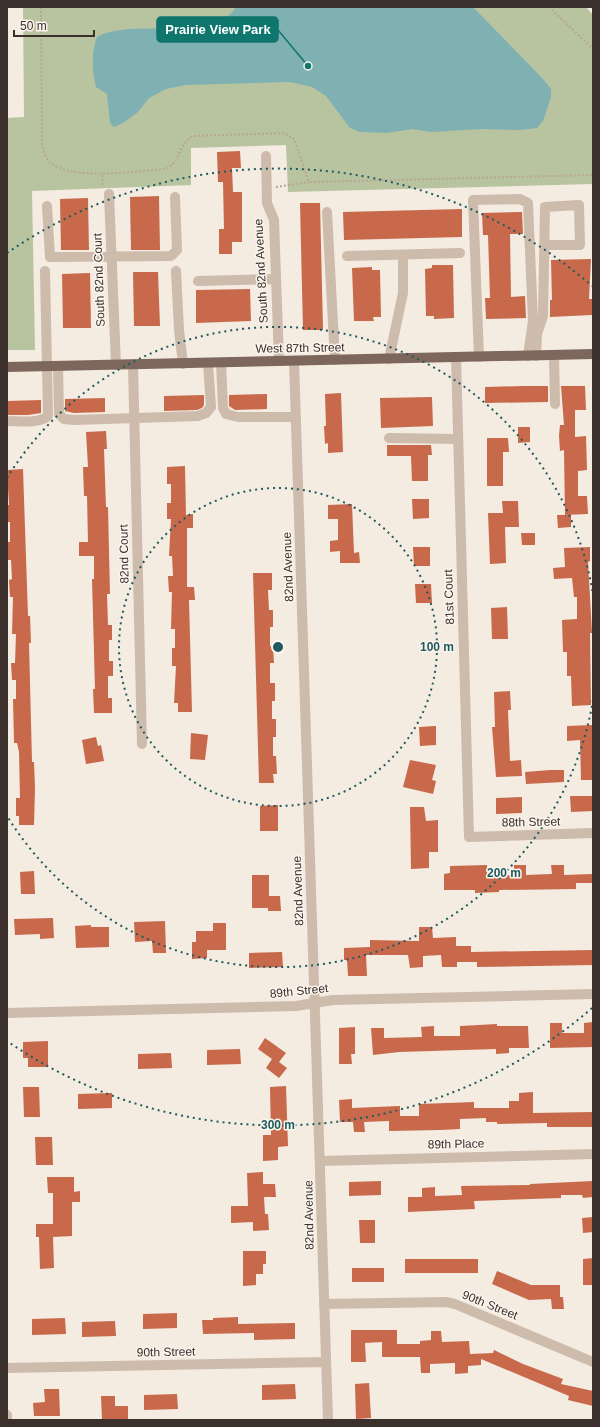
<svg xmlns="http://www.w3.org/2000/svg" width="600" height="1427" font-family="Helvetica,sans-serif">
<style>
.green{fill:#b8c4a0}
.water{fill:#7fb0b2}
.building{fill:#c8694b}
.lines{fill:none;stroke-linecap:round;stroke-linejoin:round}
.path{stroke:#b9a596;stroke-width:2;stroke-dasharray:2 2;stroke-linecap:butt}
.minor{stroke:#cdbbac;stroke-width:10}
.major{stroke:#7d675c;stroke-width:10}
.ring{fill:none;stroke:#1f5a5e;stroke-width:2;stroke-dasharray:2 4}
.labels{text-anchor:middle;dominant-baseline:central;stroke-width:3;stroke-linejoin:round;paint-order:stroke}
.street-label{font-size:12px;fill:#3b302b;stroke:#fbf5ee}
.centre{fill:#1f5a5e;stroke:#fbf5ee;stroke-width:2}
.ring-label{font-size:12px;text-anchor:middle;font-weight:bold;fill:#1f5a5e;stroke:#fbf5ee;stroke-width:3;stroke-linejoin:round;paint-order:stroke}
.leader{fill:none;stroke:#0f766e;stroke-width:1.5}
.callout-dot{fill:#0f766e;stroke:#fbf5ee;stroke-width:1.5}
.callout{fill:#0f766e;stroke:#0f766e;stroke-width:1.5}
.callout-label{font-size:13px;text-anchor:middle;font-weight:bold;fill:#fff}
</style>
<rect width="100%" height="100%" fill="#f4ebe1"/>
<path class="green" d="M23,7H586L593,15V184L288,192L286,145L191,148V185L32,191L35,350H7V118L24,117Z"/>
<path class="water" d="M236,7H473L544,80L551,89V97L543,121L537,128L520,130L481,129L431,132L412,129L387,133L360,132L350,128L326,96L312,87L290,82L186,85L166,89L149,98L138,112L123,123L114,127L110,123L107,94L96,87C92,71 91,52 97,37C132,17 214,44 236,7Z"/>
<path class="building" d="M240,151L241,168H232L233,192H242V242H232V254H219V229H224L223,182H218L217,152Z
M159,196L160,250H131L130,197Z
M88,198L89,250H61L60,199Z
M300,203H320L323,330H303Z
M462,209V237L344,240L343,212Z
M522,212L523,234H510L511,297L525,296L526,318L486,319L485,298H490L488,235H483L482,213Z
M591,259L589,299H592V315L550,317V300H552L551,260Z
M432,265H453L454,318L434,319V316H426L425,269L432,268Z
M372,267V270H380L381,317H373L374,321H354L352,268Z
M133,272H158L160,326H134Z
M90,273L91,328H63L62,274Z
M250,289L251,321L196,323V290Z
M523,386H548V402L485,403V387Z
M561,386H585L586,410H575V437L586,436L587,470L578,471V496H587L588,514L565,515L564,450L560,451L559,436L560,425H564Z
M341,393L343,452L328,453V443L325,444L324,426H326L325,394Z
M267,394V409L235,410L229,406V395Z
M204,395V405L202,408L197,410L164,411V396Z
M432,397L433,426L381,428L380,398Z
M105,398V412L74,413L65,411V399Z
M41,400V413L28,415H7V401Z
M518,427H530V442L518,443Z
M106,431L107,449H104L106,507H108L110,594H107L108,625H112V640H109V661H113V676H108V698H112V713H94L93,689H95L92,579H94V556H79V542H88L87,496H84L83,467H88L86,432Z
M487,438H508L509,452H503V486H487Z
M387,445H431L432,455H428V481H412L411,456H387Z
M185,466L186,515L193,514V528H187V587H194L195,600H189L192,712H178V703H174L176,666H172V648H175V629H171L172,592H169L168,576H173L172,556H169L171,519H167V503H171V484H167V467Z
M23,469L28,616H30L31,643H29L32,762H34L35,788L34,825H19V816H16V798H20L19,752L17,743H14L13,699H16V680H12L11,663H15L16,634H12L13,597H10L9,580L12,579L11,560H8V542H10V522H7V505H9L7,470Z
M412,499H429V518L413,519Z
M502,501H518L519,527H505L506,563L490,564L488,513H503Z
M352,504L354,553L359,552L360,563H340V551L330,552V541L338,540V519H328V505Z
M557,515H571V527L558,528Z
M521,533H535V545H522Z
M413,547H430V566H414Z
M590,547V561L588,562L592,633H590L591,705L572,706L571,676H567V652H563L562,620L577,619V597H574L572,578L554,579L553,568L565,567L564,548Z
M253,573H272V590H268L269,610H273V627H270V646H273L274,663H270V683H275V701H272V719H276V737H273V756H276L277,774H273L274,783H259Z
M415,584H431L432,603H416Z
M507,607L508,639H492L491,608Z
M510,691L511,710H508L510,761L521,760L522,776L496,777L492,727H495L494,692Z
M592,725L593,780H581L580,740L567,741V726Z
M436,726V745L420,746L419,727Z
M191,733L208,735L205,760L190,759Z
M96,737L98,746L101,745L104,761L86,764L82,740Z
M410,760L436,765L432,780L436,781L433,794L403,787Z
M550,770H564V782L526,784L525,772Z
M570,796H593V811L571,812Z
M522,797V813L496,814V798Z
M278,805V831H260V806Z
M410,807H424L426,821L438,820V852H429V868L411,869Z
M487,865V876L514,875V865H526V875L552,874L551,865H564V875L593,874V883H576V889L499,890V892L475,893V890H444V874L450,873V866Z
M34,871L35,894H21L20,872Z
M252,875H269V896H280L281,911H268V908H252Z
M53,918L54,938L40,939V934L15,935L14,919Z
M165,921L166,953H153L152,941L135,942L134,922Z
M213,923H226V950H207V958L192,959V942H196V931H213Z
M91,925V927H109V947L76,948L75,926Z
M419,927H432L433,938L456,937V946H471V952L593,950V965L477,967V962H457V967H442L441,955L423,956V967L410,968L408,955H366L367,976H348L347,960H344V948L370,947V940L419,941Z
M282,952L283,967L249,968V953Z
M593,1022V1047L550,1048V1023H562V1033H584V1023Z
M497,1024V1026H528L529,1048H509V1053L496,1054V1049L399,1052L373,1055L371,1028H384V1038L422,1037L421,1027L434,1026V1036H460V1026Z
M355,1027V1054H351L352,1064H339V1028Z
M265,1038L286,1053L279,1062L287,1068L279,1078L266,1068L272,1059L258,1049Z
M48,1041V1067H28V1058H23V1042Z
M240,1049L241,1064L207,1065V1050Z
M171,1053L172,1068L138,1069V1054Z
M286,1086L288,1146L278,1147V1160L263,1161V1135H271L270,1087Z
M23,1087H39L40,1117H24Z
M533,1092V1113L593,1112V1127H547V1123L497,1124V1122H486V1118L460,1119V1129L440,1130L389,1131V1121L364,1122L365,1132H354L353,1122H340L339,1100L352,1099V1108L400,1106V1116H419V1104L474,1102V1108H509V1101H519V1093Z
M112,1093V1108L78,1109V1094Z
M35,1137H52L53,1165H36Z
M263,1172V1184H275L276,1197H264L265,1214H268L269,1230L253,1231V1222L231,1223V1206H248L247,1173Z
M47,1177H74V1192L80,1191V1202H72V1236L53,1237L54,1268L40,1269L39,1237H36V1224H53V1193H48Z
M381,1181V1195L349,1196V1182Z
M593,1181V1197L583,1198L582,1195H561V1198L474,1201L475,1209L408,1212V1197H422V1188L435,1187V1196L462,1195L461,1186L530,1185V1184Z
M593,1217V1232L583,1233L582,1218Z
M359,1220H375V1243H360Z
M243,1251H266V1264H263V1274H256V1285L243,1286Z
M593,1258V1285H583V1259Z
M405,1259H478V1273H405Z
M352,1268H384V1282H352Z
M497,1271L531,1285H560V1297H563L564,1309H552L551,1299L529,1300L492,1284Z
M177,1313V1328L143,1329V1314Z
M238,1317V1324L295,1323V1339L254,1340V1333L203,1334L202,1320H213V1318Z
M65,1318L66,1334L32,1335V1319Z
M115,1321L116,1336L82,1337V1322Z
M351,1330H397V1344H420V1341L431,1340V1331H441L442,1342L469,1341L470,1354L493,1353L494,1350L523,1364L563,1379L561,1384L593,1391V1406L568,1400L569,1396L481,1359V1365L468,1366V1373L455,1374V1363L430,1364V1373H421L420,1357H382V1342L365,1343L366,1362H351Z
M369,1383L371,1418L356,1419L355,1384Z
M295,1384L296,1399L262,1400V1385Z
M44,1389H59L60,1416H34L33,1403L45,1402Z
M177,1394L178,1409L144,1410V1395Z
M101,1396H115V1406H128V1420H102Z"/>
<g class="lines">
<path class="path" d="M41,7L42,142C43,148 44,155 48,160C65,182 140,171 165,169C182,163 177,144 193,136L284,133L294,139L309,182L593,175
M549,7L593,49
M102,175L103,187
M276,187L309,182"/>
<path class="minor" d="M266,156L267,203L274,220L279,361
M109,194L116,365
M47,206L50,257L171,256L177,250L175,197
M327,212L335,360
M347,256L460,253
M176,271L179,330L183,364
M198,281L276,279
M554,355L555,404
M536,356L537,334L543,316L545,207L579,205L580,245H545
M456,357L469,837L593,833
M479,357L473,200L520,199L528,203L533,321L528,356
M389,359L403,293V255
M294,361L328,1420
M221,363L223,408L226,414L238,417H296
M133,365L142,744
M58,366L59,414L64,419L74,420L198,416L206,413L211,407L208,363
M7,421C19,421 39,424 48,416L45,271
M389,438L457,439
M7,1013L296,1006L333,1000L593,994
M320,1161L593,1154
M324,1304L446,1302L455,1304L593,1362
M7,1368L326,1362
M7,1415V1420"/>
<path class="major" d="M7,367L593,354"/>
</g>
<g class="ring">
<circle cx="278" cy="647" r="159"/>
<path d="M593 700A319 319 0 0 1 7 816M7 478A319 319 0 0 1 593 594"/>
<path d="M592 1008A478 478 0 0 1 7 1041M7 253A478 478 0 0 1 592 286"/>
</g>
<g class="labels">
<g class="street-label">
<text transform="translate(261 271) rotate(-93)">South 82nd Avenue</text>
<text transform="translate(99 280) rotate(-92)">South 82nd Court</text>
<text transform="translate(300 348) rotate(-1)">West 87th Street</text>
<text transform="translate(124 554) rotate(-91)">82nd Court</text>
<text transform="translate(288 567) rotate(-92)">82nd Avenue</text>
<text transform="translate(449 597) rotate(-92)">81st Court</text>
<text transform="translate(531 822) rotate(-1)">88th Street</text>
<text transform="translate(298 891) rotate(-92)">82nd Avenue</text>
<text transform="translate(299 991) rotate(-6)">89th Street</text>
<text transform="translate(456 1144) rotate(-1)">89th Place</text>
<text transform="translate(309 1215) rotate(-91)">82nd Avenue</text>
<text transform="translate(490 1305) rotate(22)">90th Street</text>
<text transform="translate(166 1352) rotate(-1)">90th Street</text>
</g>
</g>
<circle cx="278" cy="647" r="6" class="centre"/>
<g class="ring-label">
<text x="437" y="651">100 m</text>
<text x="504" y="877">200 m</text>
<text x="278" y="1129">300 m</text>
</g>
<path class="leader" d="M308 66L278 30"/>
<circle class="callout-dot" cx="308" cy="66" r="4"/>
<rect class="callout" x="157" y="17" width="121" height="25" rx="4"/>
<g class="callout-label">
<text x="218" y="34">Prairie View Park</text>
</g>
<rect width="600" height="1427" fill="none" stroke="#3b302b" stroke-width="16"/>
<path d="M14 30v6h80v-6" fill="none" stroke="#3b302b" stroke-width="2"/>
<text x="20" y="30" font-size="12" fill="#3b302b" stroke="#fbf5ee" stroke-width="3" paint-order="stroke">50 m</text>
</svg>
